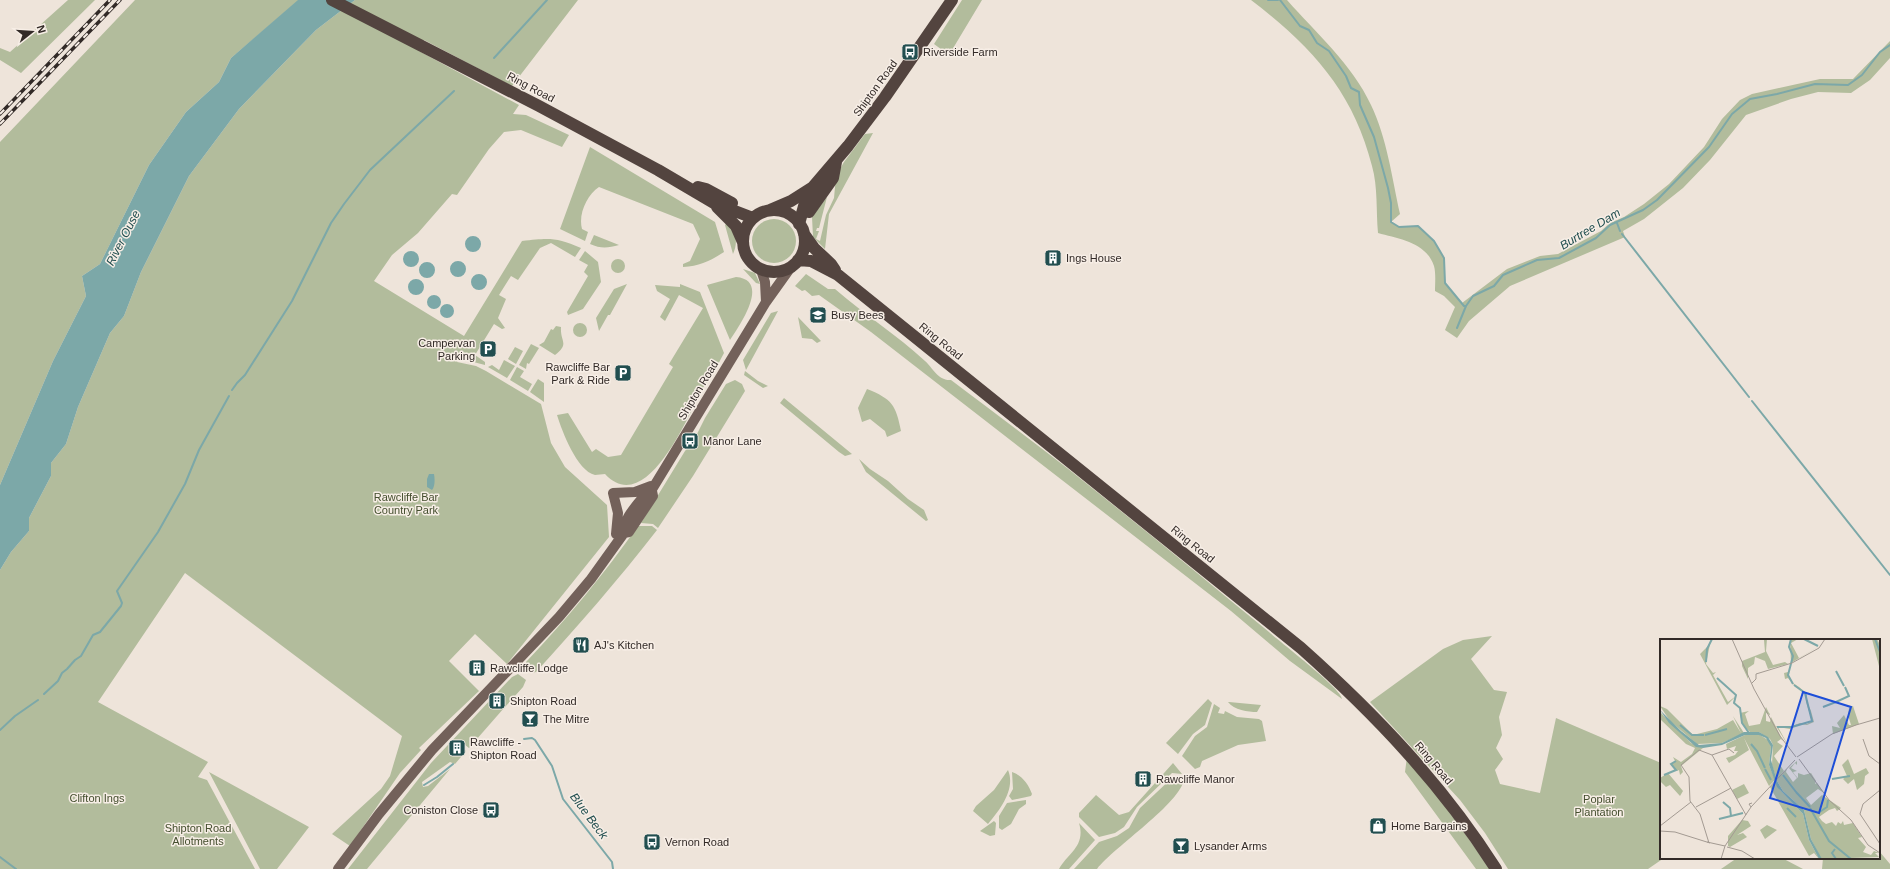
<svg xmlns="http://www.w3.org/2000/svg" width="1890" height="869" font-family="Helvetica,sans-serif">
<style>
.green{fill:#b2bc9c}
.water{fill:#7ca8a8}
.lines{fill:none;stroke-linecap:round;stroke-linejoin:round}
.stream{stroke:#7ca8a8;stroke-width:2}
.major{stroke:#73615a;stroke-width:10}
.highway{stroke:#53443f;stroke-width:12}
.rail-casing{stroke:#322a27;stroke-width:3.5}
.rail{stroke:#f7eee6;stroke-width:2;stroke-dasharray:6;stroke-linecap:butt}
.labels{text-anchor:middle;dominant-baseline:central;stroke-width:3;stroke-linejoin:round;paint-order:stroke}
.poi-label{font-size:11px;fill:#322a27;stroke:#f7eee6;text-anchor:start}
.street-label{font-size:11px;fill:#322a27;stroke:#f7eee6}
.park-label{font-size:11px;fill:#444e2e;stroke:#f7eee6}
.water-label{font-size:12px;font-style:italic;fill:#214e4f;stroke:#f7eee6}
.inset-river{fill:none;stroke:#7ca8a8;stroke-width:2}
.inset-road{fill:none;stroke:#a39a92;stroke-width:1}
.view{fill:#1d4ed8;fill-opacity:0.15;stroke:#1d4ed8;stroke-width:2}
.inset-edge{fill:none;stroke:#322a27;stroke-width:2}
</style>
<rect width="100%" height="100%" fill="#eee4da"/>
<path class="green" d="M68,0H95L21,73L0,60V48L10,52Z
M135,0H299L231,58L219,82L186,112L149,165L100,264L82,276L86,296L53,361L0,485V142Z
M355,0H578L512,86L424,40L419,51L519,105L513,114L526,115L569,135L562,147L521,130L504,132L489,149L457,195L452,194L418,233L392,255L374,281L464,336L522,241C549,238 556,237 581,248L575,257L551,243L540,248L518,280L511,276L499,295L506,299L498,318L505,328L502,329L494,324L475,355L485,362V365L458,358L457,362L476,366L486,371L541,404L551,443L565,467L607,505L609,537L507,664L475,634L449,661L479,691L419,748L421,750L400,773L350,846L332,834L381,789L390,776L402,736L185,573L98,702L208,762L198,777L207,780L255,869H0V570L11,552L29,531V518L51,476V463L66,444L78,407L110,333L124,316L141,272L189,176L239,109L316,30Z
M962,0H982L949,55L934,44Z
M1251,0H1287C1316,33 1352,64 1371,105C1387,138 1392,178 1400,214L1391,222L1399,227L1418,226L1434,241L1444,258L1445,283L1462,303L1507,269L1540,256L1558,254L1601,231L1610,223L1624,217L1644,204L1669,184L1704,147L1722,119L1740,100L1752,94L1820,79H1853L1890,41V58L1870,80L1851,93L1818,92L1791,99L1746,115L1710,160L1683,188L1644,219L1623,231L1625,237L1510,286L1469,321L1457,338L1445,330L1455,307L1444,296L1435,291C1435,284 1436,273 1434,266C1426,242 1399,239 1378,233C1376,211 1378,187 1372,166C1353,91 1311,46 1251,0Z
M873,133L829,214L825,249L813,237L812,217L827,197L819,228H817L816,231H819L816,239L820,241L826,215L834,198L836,176L844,162L865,134Z
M590,147L715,222L724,252C710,261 700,266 683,267V264L690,261L700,239L693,224L599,187C587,195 578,214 582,229L588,232L585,241L560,229Z
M752 241a22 22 0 1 1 44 0a22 22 0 1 1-44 0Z
M727,223C737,232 738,243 733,254L725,225Z
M594,235L619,245C608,248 601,249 590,244Z
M585,251L598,262L601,282L583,309L568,315L567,312L588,276L584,272L588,265L579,260Z
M611 266a7 7 0 1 1 14 0a7 7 0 1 1-14 0Z
M743,269L755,273L760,284L756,283Z
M806,274L828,289H835C864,314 897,335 925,361C933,368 938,381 951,380C989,409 1029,438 1067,468C1135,522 1202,577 1269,632C1279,641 1343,690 1342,699L1290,661L1231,611L871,332L819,295L812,296L805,290L802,291L795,286Z
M736,277C771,280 740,325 730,340L707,285Z
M627,284L610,315H608L599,331L596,318L614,289Z
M680,284L700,292L724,353C717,367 709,379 700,392C696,399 694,407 690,414C676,441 640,512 605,474C602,474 598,475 595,475C577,471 562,431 557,415L568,413L592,452L596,449L608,457L621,455L673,367L669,364L703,308L679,295L665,321L660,317L670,299L657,291L655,285L680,287Z
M778,311L746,370L743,360L771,313Z
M798,317L821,341L817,343L812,339L802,338Z
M573 330a7 7 0 1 1 14 0a7 7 0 1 1-14 0Z
M556,326L561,327C560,342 570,343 555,355L539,345L544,342L551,329L553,330Z
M531,344L539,348L529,364L527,363L526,369L519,365Z
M515,347L523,351L516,364L508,359Z
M504,360L515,366L507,378L488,367L492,365L499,370Z
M517,367L524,371L520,377L532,384L528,391L510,380Z
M745,371L758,381L768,386L763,388L744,375Z
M538,379L544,383V402L530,392Z
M735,380L742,384L745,391L693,476L658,528L653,524L641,523L685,451L694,440L705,418L726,384Z
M867,389C892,399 896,405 901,431L887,437L885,431L870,419L862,422L858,408Z
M784,398L852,454L845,456L839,452L780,403Z
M859,459L870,469L888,481L908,499L924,510L928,520L926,521L866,472Z
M638,526H652L657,530C619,579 578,626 536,672L531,673L526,668V662C567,619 604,574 638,526Z
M1492,636L1471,659L1494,690L1507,692L1499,717L1502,735L1496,748L1503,759L1495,770L1500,784L1540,793L1556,718L1661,763V858H1664L1648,869H1508L1485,833L1460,800L1370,702L1443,649L1463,640Z
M518,674L526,680L523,687L505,707L496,697L492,701L496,705L499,702L504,708L469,748L460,741L453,749L457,752H461L464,749L466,751L455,764L450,762L422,782L423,787L428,786L450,769L367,869H348L431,763L512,677Z
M1208,699L1212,703L1205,725L1193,734L1178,754L1166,743Z
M1228,702H1229L1261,705L1257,712C1248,712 1234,710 1228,702Z
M1214,704L1220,708L1218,713L1224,714L1225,711L1237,717L1259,719L1262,721L1266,741L1238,745L1202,761L1200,767L1195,769L1182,756L1195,736L1207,727Z
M1407,757L1444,804L1490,869H1476L1405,772Z
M1173,763L1182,774L1172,773L1137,807L1124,827L1115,833L1099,837L1079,817V813L1096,795L1119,815L1129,812Z
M1008,770C1016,789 1000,810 988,824L973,811L976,806L994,790Z
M209,772L309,827L277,869H260Z
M1012,772C1022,775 1029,785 1032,794L1031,796L1012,800L1009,796L1013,789Z
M1173,777L1183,778L1184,779C1181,803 1114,847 1097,869H1074L1099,842L1117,836L1129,828L1140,808Z
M1026,800V804L1019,809L1011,824L1002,830L999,828V816L1007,803Z
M994,821L996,823L995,835L990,836L980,831Z
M1079,823L1095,840L1069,869H1059C1068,853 1086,846 1079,823Z
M1879,851L1890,864V869H1822L1823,858H1879Z
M1737,858H1782L1803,869H1721Z"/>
<path class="water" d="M298,0H355L316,30L239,109L189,176L141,272L124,316L110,333L78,407L66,444L51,463V476L29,518V531L11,552L0,570V485L53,361L86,296L82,276L100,264L149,165L186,112L219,82L231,58Z
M465 244a8 8 0 1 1 16 0a8 8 0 1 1-16 0Z
M403 259a8 8 0 1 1 16 0a8 8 0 1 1-16 0Z
M450 269a8 8 0 1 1 16 0a8 8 0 1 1-16 0Z
M419 270a8 8 0 1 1 16 0a8 8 0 1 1-16 0Z
M471 282a8 8 0 1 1 16 0a8 8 0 1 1-16 0Z
M408 287a8 8 0 1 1 16 0a8 8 0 1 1-16 0Z
M427 302a7 7 0 1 1 14 0a7 7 0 1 1-14 0Z
M440 311a7 7 0 1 1 14 0a7 7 0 1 1-14 0Z
M429,474H434C435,479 435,487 432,490L427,487V479Z"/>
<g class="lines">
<path class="stream" d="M1268,0H1278
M1280,0L1300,26L1309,30L1317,43L1329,51L1346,76L1351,88L1359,92L1360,105L1374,137L1388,188L1391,203V222L1399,227L1418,226L1434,241L1444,258L1445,283L1464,306H1466L1473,296L1494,286L1503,275L1537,260L1559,258L1596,238L1610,225L1643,210L1657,200L1709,147L1732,114L1750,99L1777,94L1815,84L1848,85L1862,75L1880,52L1890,45
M494,58L547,0
M1617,223L1620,231
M1622,234L1749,397
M1457,328L1466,306
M232,390L237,383L245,375L292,301L331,223L344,204L370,170L454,91
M1752,401L1890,575
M44,694L58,681L62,673L67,669L75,660L81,656L93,635L100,632L121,606L122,603L117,591L158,532L185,484L199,450L229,396
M0,730L15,716L38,700
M524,739L532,738L535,740L552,766L563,799L612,862L613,869
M424,785L437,777L453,764
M0,857L16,869"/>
<path class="major" d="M761,270L765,282L766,302
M648,496L766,302L791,267
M624,533L629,532L653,496L652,491
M616,534L618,513L613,493L635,492L651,486
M338,869L379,814L432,750L559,617L591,579L624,533C622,519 639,503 647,492L652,491"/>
<path class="highway" d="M332,0L539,106L658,170L714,203L753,218
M698,187L706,189L732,203
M717,207L736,226L743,242
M770,210L791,201L813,187
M743 241a31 31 0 1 1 62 0a31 31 0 1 1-62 0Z
M809,212L833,178L836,162
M799,224L804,206L813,187L848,146L885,97L952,0
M804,234L814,248L831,264L835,270
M798,260L811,261L838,275L1301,648C1375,714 1442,784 1496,869"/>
<g class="rail-casing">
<path id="rail" d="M0,114L110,0
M0,124L120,0"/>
</g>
<use href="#rail" class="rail"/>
</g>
<defs>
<g id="bus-square" transform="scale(0.9)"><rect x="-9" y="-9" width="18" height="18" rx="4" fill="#214e4f" stroke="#f7eee6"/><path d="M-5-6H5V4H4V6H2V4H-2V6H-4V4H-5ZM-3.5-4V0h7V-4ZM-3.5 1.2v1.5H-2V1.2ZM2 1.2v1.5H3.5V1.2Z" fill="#fff"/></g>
<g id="building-square" transform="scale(0.9)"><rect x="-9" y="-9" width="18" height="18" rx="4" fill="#214e4f" stroke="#f7eee6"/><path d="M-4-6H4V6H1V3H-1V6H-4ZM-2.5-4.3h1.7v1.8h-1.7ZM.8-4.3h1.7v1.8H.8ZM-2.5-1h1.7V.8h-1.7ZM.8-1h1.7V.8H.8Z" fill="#fff"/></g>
<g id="school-square" transform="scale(0.9)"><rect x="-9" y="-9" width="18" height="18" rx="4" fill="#214e4f" stroke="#f7eee6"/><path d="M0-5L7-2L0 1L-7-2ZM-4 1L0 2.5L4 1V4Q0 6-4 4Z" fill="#fff"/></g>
<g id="parking-square" transform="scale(0.9)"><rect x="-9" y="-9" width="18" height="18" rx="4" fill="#214e4f" stroke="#f7eee6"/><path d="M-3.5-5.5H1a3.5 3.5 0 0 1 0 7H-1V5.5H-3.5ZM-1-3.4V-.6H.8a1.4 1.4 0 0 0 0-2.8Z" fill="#fff"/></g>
<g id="restaurant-square" transform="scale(0.9)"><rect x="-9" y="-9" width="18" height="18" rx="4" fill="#214e4f" stroke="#f7eee6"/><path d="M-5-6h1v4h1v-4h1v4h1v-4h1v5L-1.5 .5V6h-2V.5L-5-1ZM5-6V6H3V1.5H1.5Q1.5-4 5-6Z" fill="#fff"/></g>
<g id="bar-square" transform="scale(0.9)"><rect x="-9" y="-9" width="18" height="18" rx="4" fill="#214e4f" stroke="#f7eee6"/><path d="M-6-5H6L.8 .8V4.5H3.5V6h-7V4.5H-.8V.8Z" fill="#fff"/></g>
<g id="shop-square" transform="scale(0.9)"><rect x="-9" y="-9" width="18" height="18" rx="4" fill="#214e4f" stroke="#f7eee6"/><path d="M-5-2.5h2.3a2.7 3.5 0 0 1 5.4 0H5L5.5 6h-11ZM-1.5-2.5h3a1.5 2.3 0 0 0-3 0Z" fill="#fff"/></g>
</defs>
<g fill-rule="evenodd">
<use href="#bus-square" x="910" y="52"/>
<use href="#building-square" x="1053" y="258"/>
<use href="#school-square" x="818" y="315"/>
<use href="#parking-square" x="488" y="349"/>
<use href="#parking-square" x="623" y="373"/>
<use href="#bus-square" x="690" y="441"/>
<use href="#restaurant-square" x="581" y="645"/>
<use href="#building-square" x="477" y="668"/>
<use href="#building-square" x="497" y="701"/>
<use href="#bar-square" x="530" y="719"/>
<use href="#building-square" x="457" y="748"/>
<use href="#building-square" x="1143" y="779"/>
<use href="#bus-square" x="491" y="810"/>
<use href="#shop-square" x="1378" y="826"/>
<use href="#bus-square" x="652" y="842"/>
<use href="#bar-square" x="1181" y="846"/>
</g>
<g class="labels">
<g class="poi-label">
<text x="923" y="52">Riverside Farm</text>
<text x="1066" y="258">Ings House</text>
<text x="831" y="315">Busy Bees</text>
<text x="475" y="343" text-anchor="end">Campervan<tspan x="475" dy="13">Parking</tspan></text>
<text x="610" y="367" text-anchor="end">Rawcliffe Bar<tspan x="610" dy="13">Park &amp; Ride</tspan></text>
<text x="703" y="441">Manor Lane</text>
<text x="594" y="645">AJ's Kitchen</text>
<text x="490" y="668">Rawcliffe Lodge</text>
<text x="510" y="701">Shipton Road</text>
<text x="543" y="719">The Mitre</text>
<text x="470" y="742">Rawcliffe -<tspan x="470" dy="13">Shipton Road</tspan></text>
<text x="1156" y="779">Rawcliffe Manor</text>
<text x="478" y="810" text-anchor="end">Coniston Close</text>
<text x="1391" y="826">Home Bargains</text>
<text x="665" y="842">Vernon Road</text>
<text x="1194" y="846">Lysander Arms</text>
</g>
<g class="street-label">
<text transform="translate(531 87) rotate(28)">Ring Road</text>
<text transform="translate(875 88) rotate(-54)">Shipton Road</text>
<text transform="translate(941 341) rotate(39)">Ring Road</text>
<text transform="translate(698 390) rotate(-59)">Shipton Road</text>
<text transform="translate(1193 544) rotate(39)">Ring Road</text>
<text transform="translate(1434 763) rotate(50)">Ring Road</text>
</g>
<g class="park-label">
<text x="406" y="497">Rawcliffe Bar<tspan x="406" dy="13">Country Park</tspan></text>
<text x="97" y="798">Clifton Ings</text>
<text x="1599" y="799">Poplar<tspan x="1599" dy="13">Plantation</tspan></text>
<text x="198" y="828">Shipton Road<tspan x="198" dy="13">Allotments</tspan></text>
</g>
<g class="water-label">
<text transform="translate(1590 229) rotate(-31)">Burtree Dam</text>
<text transform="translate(123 238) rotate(-63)">River Ouse</text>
<text transform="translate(589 816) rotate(53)">Blue Beck</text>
</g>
</g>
<g transform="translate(1660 639)">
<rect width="220" height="220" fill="#eee4da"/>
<path d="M51,0L46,25L53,34L56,33L53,36L68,63L76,57L67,66L40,15L49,6ZM96,0H107L106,12L113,26L125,23L128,25L108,30L105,22L95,18L94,25L88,29V40L82,27V22L105,13L104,1ZM130,0H138L131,4L139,19L161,6L131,24ZM212,0H217L219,4L220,31ZM128,33V38L133,44L139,48L145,53L147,56V63L151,72L154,83L147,86L139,85L130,90L118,88L129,108L116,87L129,88L140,84L147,85L152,82L146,63L145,54L134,46L128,39L125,40L124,34ZM0,67L7,70L33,96L57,90L73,81L81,94L73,77L84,94L62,104L37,105L10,82ZM193,67L199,85L173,95L172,87L180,89L177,84L184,76L189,86H191L188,76L189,69ZM106,68L109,74L110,75V76L106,74V82L110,83L111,78L123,102L121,100L117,103L123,107L114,117L124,132L120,136L127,130L126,133L133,143L137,139L129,129L137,122V126L135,124L131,129L137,132L133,133L135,136L138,139V134L144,136L151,134L156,142L155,145L157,144L164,154L158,150L146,159L151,166L162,156L181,169L177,172L175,169L169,171L159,178L162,182L166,185L172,183L176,187L178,183L181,185L183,182L184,186L193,184L202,198L198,199L206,208L203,213L211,216L214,212L219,214H215L219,218L162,220L160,218L151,200L144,171L123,152L117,142L112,126L113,106L110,100L99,93H90L82,85L80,74L89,72L85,75L89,87L100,85ZM0,73L31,104L43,109L21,127L23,133L20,136L19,131L17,132L11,125L15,122L13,118L21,123L32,115L35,109L26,105L0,80ZM85,96H100L108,101L111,108L109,126L115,141L109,147L84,99L89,111L69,124L66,119L75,116L78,112H74L76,107L67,110L66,105ZM188,120L194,135L206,129L209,134L205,137L204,145L197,151L194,140L188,145L183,140L187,137L182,126ZM8,134L23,152L20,157L10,146L6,148L0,142V139ZM115,143L120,151L143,175L149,201L159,220L154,214L149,217L140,201L110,148ZM84,145L89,154L77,160L72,151ZM82,181L88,182L91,187L77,196L83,194L87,198L70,208L68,207V197ZM107,186L117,191L105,200L100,191Z" fill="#b2bc9c"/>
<path d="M0,71L21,92L39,106L62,104L84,93H99L108,98L113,106L111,121L117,142L123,152L144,171L151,200L162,220H159L149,201L143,175L117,148L109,126L111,108L106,99L99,96H85L62,106L43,109L36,108L9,84Z" fill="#7ca8a8"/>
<path class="inset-river" d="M131,0L129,8L133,17L128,36L133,45M144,0L158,7M215,0L220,13M46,23L47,10L52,0M176,32L184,47M57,39L76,56L74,64L80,69L82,84L89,94M176,63L189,57L185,48M163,68L176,63M20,86L32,96H44M117,88H132L152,82L145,54L134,46M45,96L67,90M91,105L97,112L105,129M105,130L111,141M4,136L16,131L11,125L16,122M123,136L136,153M172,140L190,137M136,153L150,168M63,163L70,169L71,177M127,169L136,178M150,169L169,202L191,220M158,174L167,168L168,161M59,180L83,174M175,210L172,214L176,220"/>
<path class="inset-road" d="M72,0L94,50L120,97L136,118M92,44L96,40V35L132,24L159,9L165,0M196,86L220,79M203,100L209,117L220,125M52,116L86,176M52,116L69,110L74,114M137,118L172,95L196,86M139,120L169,161L191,181L208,206L220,214M220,151L203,165L200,175L220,205M92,164L89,165L91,168L135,121M36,168L71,149M0,187L31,163M0,192L15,193L50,204M47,203L65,207M49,204L40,175L30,162L29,138L21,126L39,111L52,116M65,207L91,168M67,208L82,212L95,220M61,220L65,207"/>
<path class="view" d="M143,53L191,68L159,174L110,159Z"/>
<rect width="220" height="220" class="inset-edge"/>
</g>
<g transform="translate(32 32) rotate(73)" stroke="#f7eee6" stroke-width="3" paint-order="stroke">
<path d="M0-3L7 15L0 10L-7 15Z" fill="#322a27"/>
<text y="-6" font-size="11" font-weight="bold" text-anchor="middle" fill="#322a27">N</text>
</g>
</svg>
